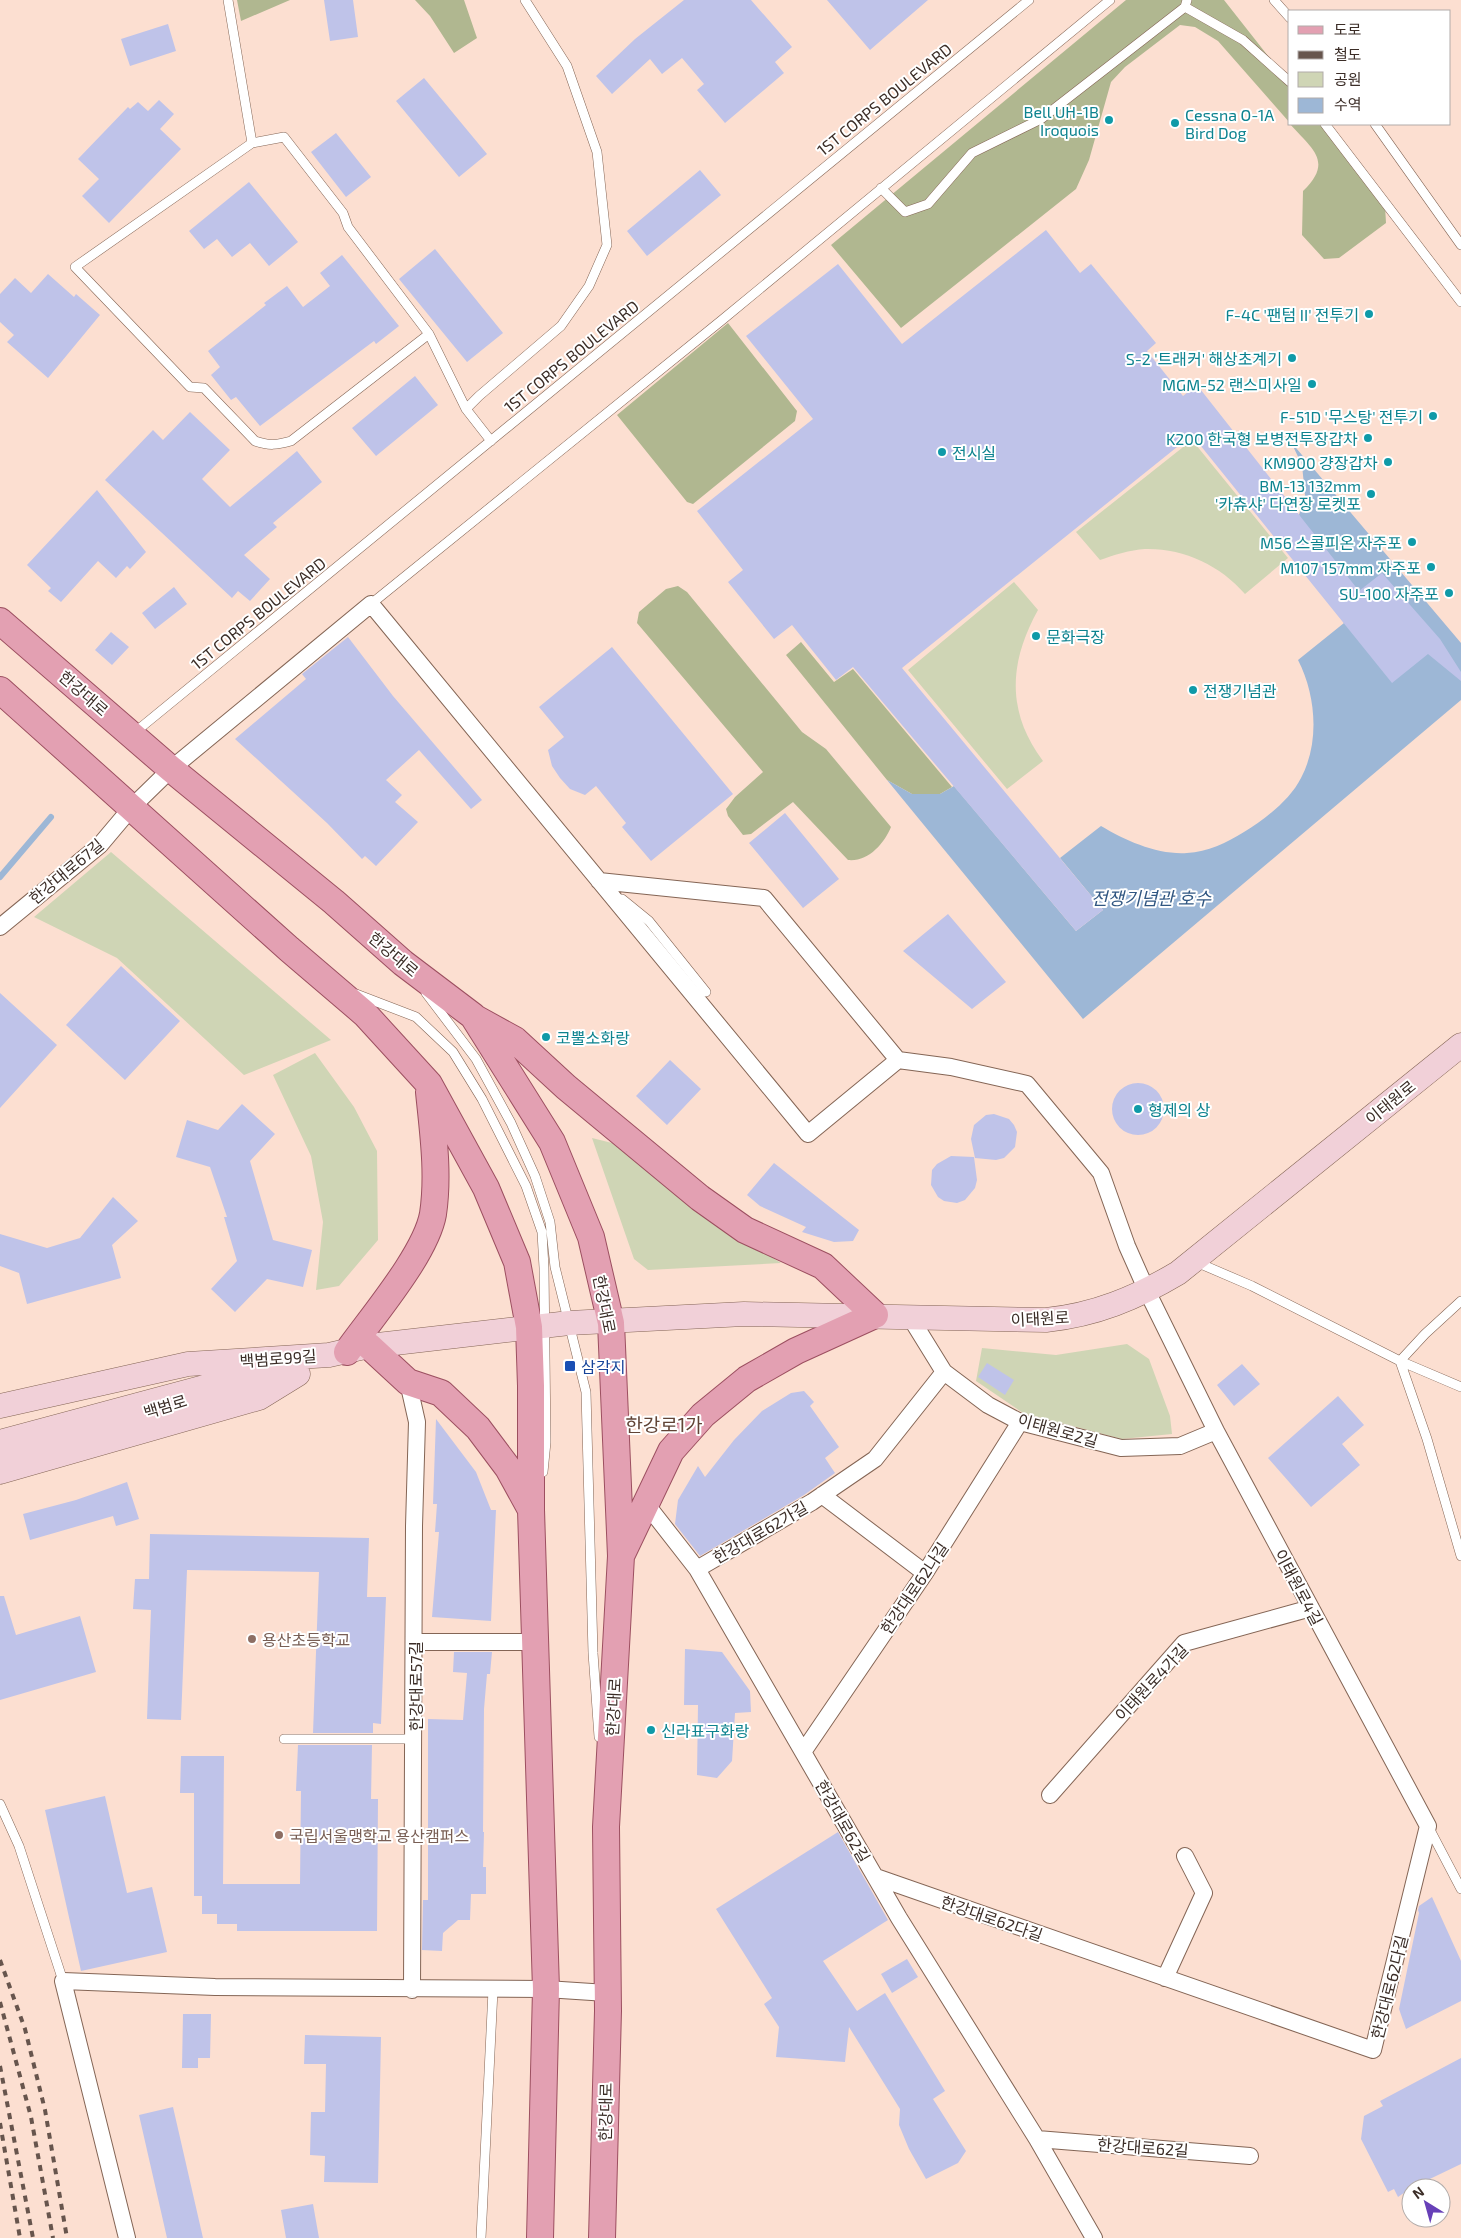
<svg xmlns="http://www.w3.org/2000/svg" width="1461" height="2238" font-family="'Exo 2','Noto Sans KR',sans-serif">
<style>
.green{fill:#cfd5b5}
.forest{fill:#b0b790}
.water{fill:#9db7d6}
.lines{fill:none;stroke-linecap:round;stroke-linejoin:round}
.stream{stroke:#9db7d6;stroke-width:6}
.building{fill:#bfc3e9}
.service-casing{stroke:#846555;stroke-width:10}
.minor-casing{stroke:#846555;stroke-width:18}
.secondary-casing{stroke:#846555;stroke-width:25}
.primary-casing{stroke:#9c4f60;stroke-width:28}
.service{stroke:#fff;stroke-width:9}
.minor{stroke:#fff;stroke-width:16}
.secondary{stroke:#f1d0d8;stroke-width:24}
.primary{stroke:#e3a0b2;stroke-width:26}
.rail{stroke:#67554d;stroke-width:4;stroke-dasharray:6 6;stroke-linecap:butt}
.culture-dot{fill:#0f9aa8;stroke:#fff;stroke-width:2}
.transit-dot{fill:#1a4fb4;stroke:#fff;stroke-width:2}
.education-dot{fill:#8d6e63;stroke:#fff;stroke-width:2}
.labels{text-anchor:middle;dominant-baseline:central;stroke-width:4;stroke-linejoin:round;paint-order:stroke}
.street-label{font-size:16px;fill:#3b2d27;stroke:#fff}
.culture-label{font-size:16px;fill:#0d838f;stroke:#fff;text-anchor:end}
.transit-label{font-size:16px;fill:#164399;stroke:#fff;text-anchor:start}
.education-label{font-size:16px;fill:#785e54;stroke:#fff;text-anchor:start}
.water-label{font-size:18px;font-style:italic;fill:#315782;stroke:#fff}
.quarter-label{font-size:19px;fill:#614436;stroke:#fff}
</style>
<rect width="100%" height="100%" fill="#fcdfd1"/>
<path class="green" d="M1192,440L1288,558L1245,594C1220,565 1183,548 1145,549C1130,550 1114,555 1100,560L1076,532Z
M1014,582L1038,610C1009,662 1006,712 1043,761L1007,789L908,670Z
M111,852L331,1040L244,1075L117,958L34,917Z
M315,1053L354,1107L377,1151L378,1240L339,1286L316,1290L323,1222L311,1156L273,1075Z
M592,1138L612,1143L724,1228L781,1263L648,1270L634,1259Z
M1127,1344L1149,1359L1170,1416L1172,1434L1122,1439L1023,1413L976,1381L982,1348L1056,1355Z"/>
<path class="forest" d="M237,0H290L241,21Z
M415,0H464L477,38L454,53L430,16Z
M1126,0H1224L1290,84V123L1218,41L1195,27L1180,25L1125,67L1111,82L1089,160L1076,189L901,328L831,245Z
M1290,124H1321L1385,206L1386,223L1339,258L1324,259L1302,235L1303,191C1334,161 1312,149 1290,124Z
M728,323L797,411L795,421L693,504L687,502L617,415Z
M678,586L687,592L802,732L826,749L891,827C884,844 868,862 848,860L793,802L751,834L743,835L728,816L726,809L735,797L763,772L637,623L639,612L666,589Z
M801,642L834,682L853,669L952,787L940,794H912L887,780L786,655Z"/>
<path class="water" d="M1291,442L1461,643V700L1083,1019L887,780L912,794H940L954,786L1076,931L1103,910L1060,858L1101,826C1126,841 1158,855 1187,853C1208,852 1226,843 1244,832C1264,820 1290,800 1301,778C1320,742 1316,695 1298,660L1344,623L1299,515L1305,495L1302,465Z"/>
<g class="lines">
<path class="stream" d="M0,877L51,817"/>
</g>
<path class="building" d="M324,0H353L358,37L330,41Z
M684,0H751L792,47L775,62L784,73L725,123L697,90L704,84L682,58L662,74L650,59L612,94L596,76L635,39Z
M827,0H928L870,50Z
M168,24L176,51L130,66L121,39Z
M424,78L487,154L459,177L396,101Z
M159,100L174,114L160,129L181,149L109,223L82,196L99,179L78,159L128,107L130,109L138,102L148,111Z
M336,133L371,177L346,197L311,152Z
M700,170L721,195L647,256L627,231Z
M249,182L298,242L269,266L250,243L232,257L217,239L204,249L189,231Z
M1046,230L1080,273L1091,264L1156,343L1147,351L1183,396L1197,385L1359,591L1382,573L1440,639L1461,672V681L1428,654L1392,683L1192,435L902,668L1103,910L1076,931L853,667L836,680L792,625L774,639L728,582L743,570L697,511L813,419L746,336L838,264L902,344Z
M435,249L503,333L467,362L399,279Z
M342,255L399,326L376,344L374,341L260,426L236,397L231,400L211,375L220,367L208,351L266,305L264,303L287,286L303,307L330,286L320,273Z
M48,274L74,297L76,294L100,315L48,378L7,342L14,335L0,322V294L15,278L31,293Z
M415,376L438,405L376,456L352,428Z
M190,412L230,450L202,479L230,507L297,451L322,482L273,523L277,527L244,555L270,579L250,601L238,591L232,598L105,480L153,430L163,440Z
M97,490L146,552L130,569L127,566L116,578L98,561L61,602L48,591L51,588L27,565Z
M174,587L187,604L155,629L142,613Z
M111,632L129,647L112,665L95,650Z
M348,637L393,696L482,800L471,809L419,750L386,780L402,795L395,802L418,822L376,866L365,856L362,859L327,823L235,739L306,679L302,674Z
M612,647L733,794L651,861L622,827L626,823L596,786L585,795L570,789L560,778L552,766L548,750L564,737L539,707Z
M785,813L839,879L803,908L749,843Z
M948,914L1006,982L972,1009L903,951Z
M121,966L180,1021L125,1080L66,1025Z
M0,993L57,1045L0,1108Z
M670,1060L701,1089L667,1125L636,1096Z
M1112 1109a26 26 0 1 1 52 0a26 26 0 1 1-52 0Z
M242,1104L275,1134L250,1161L273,1240L312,1250L303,1287L267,1279L235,1312L211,1289L237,1261L224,1217H227L210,1167L176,1157L187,1120L218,1130Z
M994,1114L1009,1119L1014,1125L1017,1132L1015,1147L1004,1158L996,1160L975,1158L971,1139L974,1125L986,1115Z
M951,1156L974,1157L977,1180L975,1188L965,1200L957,1203L944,1201L938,1197L931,1185L932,1170L937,1164Z
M774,1163L859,1230L853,1241L834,1242L802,1232L806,1227L760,1206L747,1195Z
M113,1197L138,1221L112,1245L121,1278L27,1304L19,1273L0,1266V1234L47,1248L80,1238Z
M987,1363L1014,1380L1005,1395L978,1377Z
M1242,1364L1260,1384L1234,1406L1217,1385Z
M804,1391L814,1402L810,1406L839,1447L825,1458L835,1473L804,1495L700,1556L675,1524L678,1500L698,1466L705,1477L734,1440L762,1411L791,1393Z
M1338,1396L1364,1425L1342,1444L1360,1465L1311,1507L1268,1458Z
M436,1419L476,1472L491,1510H496L491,1621L432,1617L439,1532H435L437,1504H433Z
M127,1482L139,1519L116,1526L113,1516L30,1540L23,1514L76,1500Z
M150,1534L369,1538L367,1597H386L381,1724L373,1723V1733H313L319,1572L187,1570L181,1720L147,1719L151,1610L133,1609L135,1579H149Z
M0,1596H4L16,1635L80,1616L96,1672L0,1700Z
M685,1649L722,1652L750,1691L751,1712L735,1713L732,1761L717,1778L697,1775L698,1705H684Z
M454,1652H492L490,1674H487L484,1709L483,1832H484L483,1867H486V1894H471L470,1920H458L443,1933L442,1951L422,1950L423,1900H428V1719L463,1720L467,1673L453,1672Z
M298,1745H372L371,1799H378L377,1931H237V1924H217V1914H202V1896H194V1793H180L181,1756H224L223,1884H300L301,1791H296Z
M105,1796L127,1893L152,1887L167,1952L81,1971L45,1810Z
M838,1832L888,1920L823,1961L857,2011L885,1993L945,2091L933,2099L966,2151L958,2163L926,2179L909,2149L899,2125L900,2109L849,2027L845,2062L776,2057L779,2027L764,2004L772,1998L716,1909Z
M1432,1897L1461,1961V2001L1406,2029L1399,2009L1419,1913L1418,1910L1419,1906Z
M907,1959L918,1977L892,1993L881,1974Z
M183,2014H211L210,2058H198V2068H182Z
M305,2035L381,2037L378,2183L324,2182L325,2156L310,2155L311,2112H325L326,2064H304Z
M1461,2058V2164L1411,2188L1398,2197L1394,2189L1388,2192L1361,2139L1364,2116L1383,2106L1380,2101Z
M173,2107L203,2238H167L139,2115Z
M313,2204L319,2238H286L281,2210Z"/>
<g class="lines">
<g class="service-casing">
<path id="service" d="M228,0L252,143
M1274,0L1290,18
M1185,7L1243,40L1290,82
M1325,124L1461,302
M1375,124L1461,245
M881,188L905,212L928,204L972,153L1041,119L1185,7L1187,0
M429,334L291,441C277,445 269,446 255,441L204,388L190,387L75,267L252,143L284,137L343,213L348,227L429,334L466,409L491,441
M466,409L479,396L561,326L589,286L607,245L597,152L567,66L525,0
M371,604L722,320L1110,0
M134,733L1029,0
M622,899L649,921L706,992
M426,993L476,1059L511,1123L535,1176L550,1222L555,1267L586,1392L593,1653L599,1737
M356,994L416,1017L453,1052L482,1099L526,1186L542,1232L544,1268L546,1442L543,1472
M1196,1262L1252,1286L1400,1361L1427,1439L1461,1556
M1461,1301L1425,1334L1400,1361L1461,1387
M284,1739H415
M0,1804L19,1846L63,1981
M1429,1828L1461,1889
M481,2238L493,1990"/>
</g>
<g class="minor-casing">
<path id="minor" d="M0,927L100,845L132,807L171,769L371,604C517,780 662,957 808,1134L898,1060L764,898L599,881
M910,1317L944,1372L988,1405L1020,1422L1121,1448L1180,1446L1216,1431
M408,1382L417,1422L414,1526L412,1990
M822,1495L925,1573
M647,1505L697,1569L899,1918L1037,2139L1094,2238
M697,1569L812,1502L875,1459L944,1372
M416,1642H535
M803,1752L925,1573L1020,1422
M1050,1795L1184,1643L1311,1608
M876,1877L1373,2050L1428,1826L1216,1431L1147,1291L1127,1246L1101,1173L1027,1084L951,1067L898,1060
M1165,1978L1204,1893L1185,1856
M1037,2139L1250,2156
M127,2238L63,1981L215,1987L546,1989L607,1993"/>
</g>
<g class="secondary-casing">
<path id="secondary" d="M0,1406L188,1364L329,1355L369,1346L569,1323L744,1314L1046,1320C1095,1315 1136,1298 1178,1273L1461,1045
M0,1442L264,1371
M0,1454L96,1428L293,1367
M0,1472L259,1398L298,1374"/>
</g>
<g class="primary-casing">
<path id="primary" d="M0,621L171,769L334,902L403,963L473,1016L552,1142L591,1237L611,1323L621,1556L606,1827L608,2011L602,2238
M0,690L289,949L365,1014L429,1084L486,1188L517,1262L529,1327L531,1386V1510L546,1989L540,2238
M475,1018L515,1040L566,1087L700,1198L745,1230L823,1266L875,1315L796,1351L747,1379L703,1415L671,1451L622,1554
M369,1346L408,1382L441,1393L478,1428L508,1468L530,1508
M347,1352C371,1318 426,1254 433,1214C439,1174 433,1132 429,1092"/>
</g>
<use href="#service" class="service"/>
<use href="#minor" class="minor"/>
<use href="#secondary" class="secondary"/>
<use href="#primary" class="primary"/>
<path class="rail" d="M0,1960L25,2029L45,2110L67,2238
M0,2002L31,2117L53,2238
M0,2066L33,2238
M0,2123L20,2238"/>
</g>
<g class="culture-dot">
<circle cx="1109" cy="120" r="5"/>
<circle cx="1175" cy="123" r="5"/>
<circle cx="1369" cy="314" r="5"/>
<circle cx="1292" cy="358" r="5"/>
<circle cx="1312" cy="384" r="5"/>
<circle cx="1433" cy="416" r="5"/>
<circle cx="1368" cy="438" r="5"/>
<circle cx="942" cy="452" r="5"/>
<circle cx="1388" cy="462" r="5"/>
<circle cx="1371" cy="494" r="5"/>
<circle cx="1412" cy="542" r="5"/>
<circle cx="1431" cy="567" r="5"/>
<circle cx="1449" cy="593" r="5"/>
<circle cx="1036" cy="636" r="5"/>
<circle cx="1193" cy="690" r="5"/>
<circle cx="546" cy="1037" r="5"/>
<circle cx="1138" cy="1109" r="5"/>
<circle cx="651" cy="1730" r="5"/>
</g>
<rect class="transit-dot" x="564" y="1360" width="12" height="12" rx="2.5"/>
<g class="education-dot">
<circle cx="252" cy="1639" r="5"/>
<circle cx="279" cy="1835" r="5"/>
</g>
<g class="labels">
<g class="street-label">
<text transform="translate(884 99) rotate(-39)">1ST CORPS BOULEVARD</text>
<text transform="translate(571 356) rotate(-39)">1ST CORPS BOULEVARD</text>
<text transform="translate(258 613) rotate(-39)">1ST CORPS BOULEVARD</text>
<text transform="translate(84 693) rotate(41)">한강대로</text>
<text transform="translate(66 871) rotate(-40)">한강대로67길</text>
<text transform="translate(394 954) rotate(40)">한강대로</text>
<text transform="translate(1390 1102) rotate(-39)">이태원로</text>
<text transform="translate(605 1304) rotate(79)">한강대로</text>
<text transform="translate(1040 1318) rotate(-3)">이태원로</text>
<text transform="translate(278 1358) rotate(-4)">백범로99길</text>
<text transform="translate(165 1406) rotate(-17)">백범로</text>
<text transform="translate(1058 1430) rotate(16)">이태원로2길</text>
<text transform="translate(760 1532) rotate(-30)">한강대로62가길</text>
<text transform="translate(1299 1587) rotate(62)">이태원로4길</text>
<text transform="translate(914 1588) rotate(-56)">한강대로62나길</text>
<text transform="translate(1151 1682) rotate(-47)">이태원로4가길</text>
<text transform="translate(415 1686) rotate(-90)">한강대로57길</text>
<text transform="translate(613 1707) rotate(-87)">한강대로</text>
<text transform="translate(843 1821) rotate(60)">한강대로62길</text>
<text transform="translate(992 1918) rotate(19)">한강대로62다길</text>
<text transform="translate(1389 1987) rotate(-76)">한강대로62다길</text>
<text transform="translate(605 2112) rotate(-89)">한강대로</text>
<text transform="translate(1143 2147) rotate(4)">한강대로62길</text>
</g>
<g class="culture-label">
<text x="1099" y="111">Bell UH-1B<tspan x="1099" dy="18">Iroquois</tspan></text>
<text x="1185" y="114" text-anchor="start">Cessna O-1A<tspan x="1185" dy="18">Bird Dog</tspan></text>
<text x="1359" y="314">F-4C '팬텀 II' 전투기</text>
<text x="1282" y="358">S-2 '트래커' 해상초계기</text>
<text x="1302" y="384">MGM-52 랜스미사일</text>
<text x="1423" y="416">F-51D '무스탕' 전투기</text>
<text x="1358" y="438">K200 한국형 보병전투장갑차</text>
<text x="952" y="452" text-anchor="start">전시실</text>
<text x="1378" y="462">KM900 걍장갑차</text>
<text x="1361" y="485">BM-13 132mm<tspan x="1361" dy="18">'카츄샤' 다연장 로켓포</tspan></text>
<text x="1402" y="542">M56 스콜피온 자주포</text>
<text x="1421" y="567">M107 157mm 자주포</text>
<text x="1439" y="593">SU-100 자주포</text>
<text x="1046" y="636" text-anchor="start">문화극장</text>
<text x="1203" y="690" text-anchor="start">전쟁기념관</text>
<text x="556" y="1037" text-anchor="start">코뿔소화랑</text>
<text x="1148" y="1109" text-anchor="start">형제의 상</text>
<text x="661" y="1730" text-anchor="start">신라표구화랑</text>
</g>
<g class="transit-label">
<text x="581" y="1366">삼각지</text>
</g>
<g class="education-label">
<text x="262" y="1639">용산초등학교</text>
<text x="289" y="1835">국립서울맹학교 용산캠퍼스</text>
</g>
<g class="water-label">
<text x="1151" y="898">전쟁기념관 호수</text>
</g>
<g class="quarter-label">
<text x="664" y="1424">한강로1가</text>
</g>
</g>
<rect x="1288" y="10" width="162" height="115" fill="#ffffff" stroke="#b1aba9"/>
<rect x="1298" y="26" width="25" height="8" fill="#e3a0b2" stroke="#b1aba9"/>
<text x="1334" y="35" font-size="15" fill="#3b2d27">도로</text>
<rect x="1298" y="51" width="25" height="8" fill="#67554d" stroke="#b1aba9"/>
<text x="1334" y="60" font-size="15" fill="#3b2d27">철도</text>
<rect x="1298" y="72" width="25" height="15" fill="#cfd5b5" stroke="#b1aba9"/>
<text x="1334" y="85" font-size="15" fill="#3b2d27">공원</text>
<rect x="1298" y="98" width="25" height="15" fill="#9db7d6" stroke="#b1aba9"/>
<text x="1334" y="110" font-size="15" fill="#3b2d27">수역</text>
<g transform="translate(1426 2203) rotate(323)"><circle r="24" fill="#ffffff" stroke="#b1aba9"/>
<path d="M0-4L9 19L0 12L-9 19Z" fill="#6740b8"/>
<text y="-8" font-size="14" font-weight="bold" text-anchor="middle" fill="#3b2d27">N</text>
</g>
</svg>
